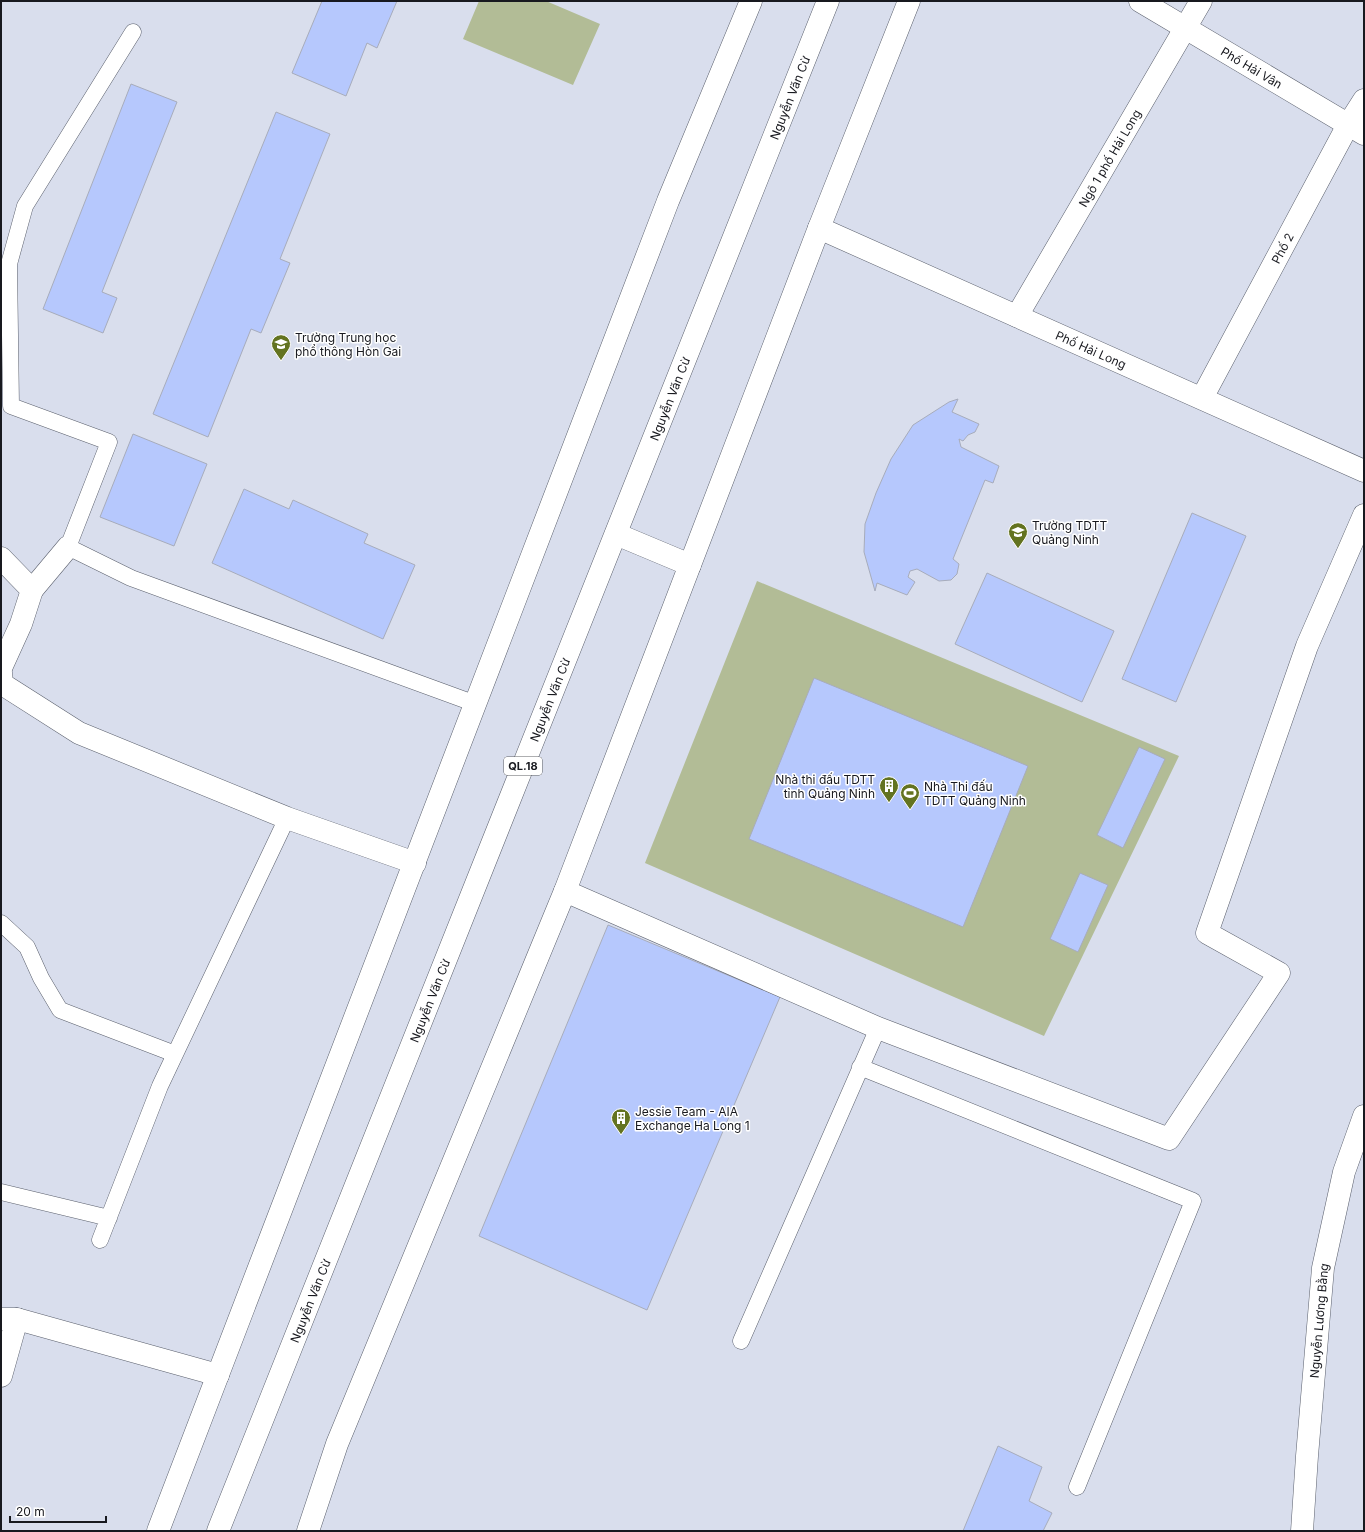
<svg xmlns="http://www.w3.org/2000/svg" width="1365" height="1532" font-family="Inter,sans-serif">
<style>
.green{fill:#b2bc96}
.building{fill:#b6c8fd;stroke:#a7acbb}
.lines{fill:none;stroke-linecap:round;stroke-linejoin:round}
.lane-casing{stroke:#5b606d;stroke-width:17}
.street-casing{stroke:#5b606d;stroke-width:23}
.secondary-casing{stroke:#5b606d;stroke-width:23}
.primary-casing{stroke:#5b606d;stroke-width:23}
.lane{stroke:#fff;stroke-width:16}
.street{stroke:#fff;stroke-width:22}
.secondary{stroke:#fff;stroke-width:22}
.primary{stroke:#fff;stroke-width:22}
.labels{text-anchor:middle;dominant-baseline:central;stroke-width:3;stroke-linejoin:round;paint-order:stroke}
.shield{fill:#fff;stroke:#5d5e62;stroke-width:1}
.shield-label{font-size:11px;font-weight:bold;fill:#18191f}
.street-label{font-size:12px;fill:#18191f;stroke:#fff}
.poi-label{font-size:12px;fill:#18191f;stroke:#fff;text-anchor:start}
</style>
<rect width="100%" height="100%" fill="#d9deed"/>
<path class="green" d="M479,1H546L600,24L573,85L463,39Z
M757,581L1179,756L1044,1036L645,863Z"/>
<path class="building" d="M322,1H397L377,48L367,43L346,96L292,73Z
M131,84L177,102L102,292L117,298L103,333L43,309Z
M276,112L330,134L280,259L290,263L261,333L251,329L208,437L153,414Z
M958,399L952,412L979,424L975,432L968,435L963,441L959,439L961,447L999,466L993,483L985,480L953,559L959,564L957,574L951,580L939,581L917,569L910,571L908,577L915,582L907,595L877,583L875,591L864,552L865,524L876,493L891,459L913,425L949,402Z
M133,434L207,464L174,546L100,517Z
M244,489L289,509L293,500L368,534L364,543L415,565L383,639L212,563Z
M1192,513L1246,536L1176,702L1122,679Z
M987,573L1114,631L1082,702L955,644Z
M814,678L1028,766L963,927L749,839Z
M1139,747L1165,759L1123,848L1097,835Z
M1080,873L1108,885L1078,952L1050,939Z
M608,925L780,997L647,1310L479,1236Z
M998,1446L1042,1467L1029,1501L1052,1513L1043,1531H963Z"/>
<g class="lines">
<g class="lane-casing">
<path id="lane" d="M133,32L25,206L9,264L11,406L109,442L68,547L131,578L476,704
M1,923L27,947L41,978L60,1010L175,1054
M860,1067L1193,1201L1077,1487
M1,1192L109,1218
M100,1240L160,1086L287,818
M741,1341L878,1028"/>
</g>
<g class="street-casing">
<g id="street">
<path id="s1" d="M1140,1L1364,134"/>
<path id="s2" d="M1017,316L1201,1"/>
<path id="s3" d="M1202,398L1348,125L1364,100"/>
<path d="M1,558L32,590L21,624L1,668"/>
<path d="M32,590L68,547"/>
<path d="M1,673L2,684L79,733L287,818L415,863"/>
<path d="M565,891L878,1028L1169,1139L1279,973L1207,933L1307,646L1364,515"/>
<path d="M1,1319H17L218,1375"/>
<path d="M1,1376L17,1319"/>
<path id="s4" d="M1302,1531L1307,1456L1323,1268L1344,1172L1364,1116"/>
</g>
</g>
<g class="secondary-casing">
<g id="secondary">
<path id="s5" d="M819,228L1364,471"/>
<path d="M616,534L690,565"/>
<path d="M308,1531L337,1444L565,891L819,228L909,1"/>
</g>
</g>
<g class="primary-casing">
<g id="primary">
<path d="M158,1531L668,201L751,1"/>
<path id="s6" d="M218,1531L828,1"/>
</g>
</g>
<use href="#lane" class="lane"/>
<use href="#street" class="street"/>
<use href="#secondary" class="secondary"/>
<use href="#primary" class="primary"/>
</g>
<defs>
<g id="school-pin" transform="scale(1)"><path d="M0 17L-7.5 6A9.5 9.5 0 1 1 7.5 6Z" fill="#637320" stroke="#fff"/><path d="M0-5L7-2L0 1L-7-2ZM-4 1L0 2.5L4 1V4Q0 6-4 4Z" fill="#fff"/></g>
<g id="university-pin" transform="scale(1)"><path d="M0 17L-7.5 6A9.5 9.5 0 1 1 7.5 6Z" fill="#637320" stroke="#fff"/><path d="M0-5L7-2L0 1L-7-2ZM-4 1L0 2.5L4 1V4Q0 6-4 4Z" fill="#fff"/></g>
<g id="building-pin" transform="scale(1)"><path d="M0 17L-7.5 6A9.5 9.5 0 1 1 7.5 6Z" fill="#637320" stroke="#fff"/><path d="M-4-6H4V6H1V3H-1V6H-4ZM-2.5-4.3h1.7v1.8h-1.7ZM.8-4.3h1.7v1.8H.8ZM-2.5-1h1.7V.8h-1.7ZM.8-1h1.7V.8H.8Z" fill="#fff"/></g>
<g id="stadium-pin" transform="scale(1)"><path d="M0 17L-7.5 6A9.5 9.5 0 1 1 7.5 6Z" fill="#637320" stroke="#fff"/><path d="M0-5a6.5 5 0 1 0 0 10a6.5 5 0 1 0 0-10ZM-3.5-1.8h7v3.6h-7Z" fill="#fff"/></g>
</defs>
<g fill-rule="evenodd">
<use href="#school-pin" x="281" y="344"/>
<use href="#university-pin" x="1018" y="532"/>
<use href="#building-pin" x="889" y="786"/>
<use href="#stadium-pin" x="910" y="793"/>
<use href="#building-pin" x="621" y="1118"/>
</g>
<g class="labels">
<rect class="shield" x="504" y="757" width="38" height="18" rx="3"/>
<g class="shield-label">
<text x="523" y="766">QL.18</text>
</g>
<g class="street-label">
<text stroke="none"><textPath href="#s1" startOffset="130">Phố Hải Vân</textPath></text>
<text stroke="none"><textPath href="#s6" startOffset="1543">Nguyễn Văn Cừ</textPath></text>
<text stroke="none"><textPath href="#s2" startOffset="183">Ngõ 1 phố Hải Long</textPath></text>
<text stroke="none"><textPath href="#s3" startOffset="170">Phố 2</textPath></text>
<text stroke="none"><textPath href="#s5" startOffset="298">Phố Hải Long</textPath></text>
<text stroke="none"><textPath href="#s6" startOffset="1219">Nguyễn Văn Cừ</textPath></text>
<text stroke="none"><textPath href="#s6" startOffset="895">Nguyễn Văn Cừ</textPath></text>
<text stroke="none"><textPath href="#s6" startOffset="571">Nguyễn Văn Cừ</textPath></text>
<text stroke="none"><textPath href="#s6" startOffset="248">Nguyễn Văn Cừ</textPath></text>
<text stroke="none"><textPath href="#s4" startOffset="211">Nguyễn Lương Bằng</textPath></text>
</g>
<g class="poi-label">
<text x="295" y="337">Trường Trung học<tspan x="295" dy="14">phổ thông Hòn Gai</tspan></text>
<text x="1032" y="525">Trường TDTT<tspan x="1032" dy="14">Quảng Ninh</tspan></text>
<text x="875" y="779" text-anchor="end">Nhà thi đấu TDTT<tspan x="875" dy="14">tỉnh Quảng Ninh</tspan></text>
<text x="924" y="786">Nhà Thi đấu<tspan x="924" dy="14">TDTT Quảng Ninh</tspan></text>
<text x="635" y="1111">Jessie Team - AIA<tspan x="635" dy="14">Exchange Ha Long 1</tspan></text>
</g>
</g>
<rect width="1365" height="1532" fill="none" stroke="#18191f" stroke-width="4"/>
<path d="M10 1516v6h96v-6" fill="none" stroke="#18191f" stroke-width="2"/>
<text x="16" y="1516" font-size="12" fill="#18191f" stroke="#ffffff" stroke-width="3" paint-order="stroke">20 m</text>
</svg>
